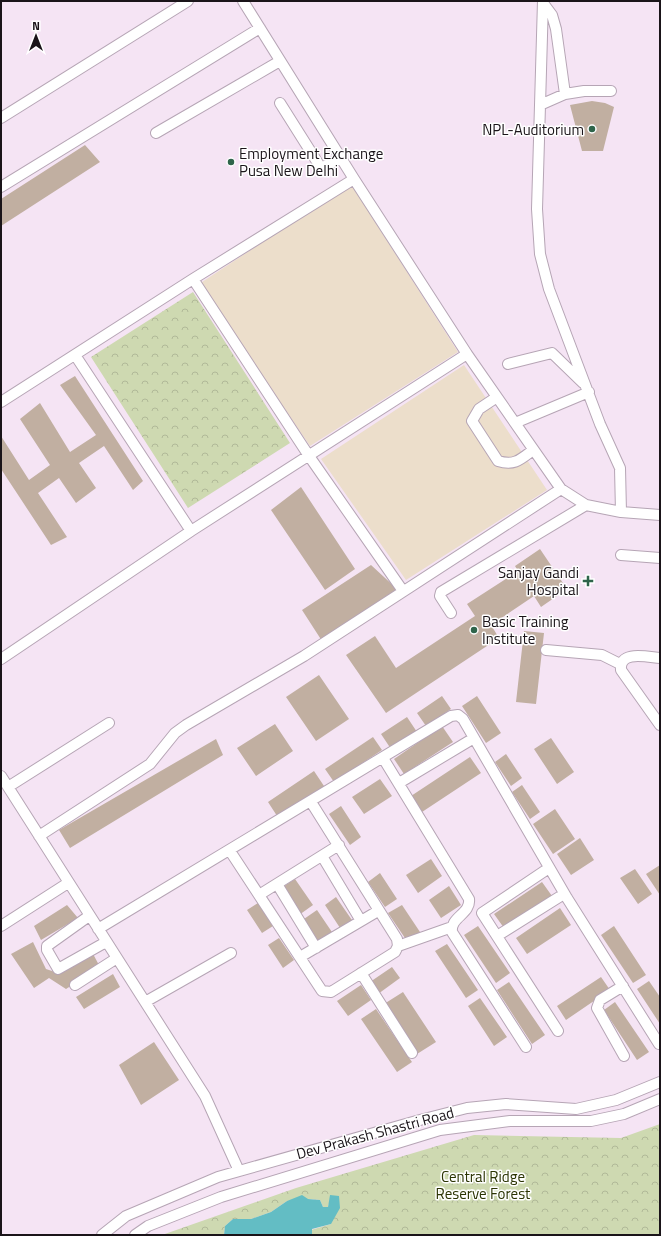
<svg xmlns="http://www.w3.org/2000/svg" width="661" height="1236" font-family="'Titillium Web',sans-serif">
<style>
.education{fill:#ecdecb}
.park{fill:url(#park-crowns)}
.water{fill:#63bdc4}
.building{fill:#c1afa1}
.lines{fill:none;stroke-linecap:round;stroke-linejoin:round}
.minor-casing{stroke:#b6a5b5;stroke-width:12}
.minor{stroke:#fff;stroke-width:10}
.poi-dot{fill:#2e644a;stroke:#fff;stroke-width:1.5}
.labels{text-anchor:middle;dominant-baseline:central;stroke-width:3;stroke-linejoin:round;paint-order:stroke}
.poi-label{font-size:15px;fill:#1a1419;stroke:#fff;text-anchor:end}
.street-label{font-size:15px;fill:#1a1419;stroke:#fff}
.park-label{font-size:15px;fill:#2b3403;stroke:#fff}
</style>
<defs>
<pattern id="park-crowns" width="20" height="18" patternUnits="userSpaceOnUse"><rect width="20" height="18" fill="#ced9b1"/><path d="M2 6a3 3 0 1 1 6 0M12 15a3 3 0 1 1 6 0" fill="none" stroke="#b0b998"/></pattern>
</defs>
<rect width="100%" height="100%" fill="#f5e4f4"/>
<path class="education" d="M351,184L458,352L310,446L199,284Z
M464,365L547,490L406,580L321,459Z"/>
<path class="park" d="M193,292L290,443L188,508L91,357Z
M660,1124V1235H312L311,1230L331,1224V1195L328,1207H323L320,1200L308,1199L287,1201L271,1212L251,1219H233L225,1226L224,1235H162L296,1188L474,1135L621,1138Z"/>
<path class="water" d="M302,1195L308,1199L320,1200L323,1207H328L330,1195L339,1196L340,1208L331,1224L312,1229V1235H224L225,1226L233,1219H251L271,1212L287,1201Z"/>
<path class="building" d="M592,101L605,103L614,107L603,151H582L570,105Z
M85,145L100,162L1,226V199Z
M75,376L143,481L133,490L104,446L79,463L96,488L76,503L59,478L38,493L67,537L51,545L1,469V436L29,480L50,465L20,419L40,403L70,452L96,435L60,385Z
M301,487L355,569L325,590L271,510Z
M540,549L567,589L541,607L534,596L491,625L499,638L386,713L346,655L375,636L396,668L475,616L467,604L518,571L515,566Z
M371,565L397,589L322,641L302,610Z
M524,631L544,633L536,704L516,702Z
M319,675L349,719L316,741L286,697Z
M442,696L451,709L426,726L417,713Z
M477,696L501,733L486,743L462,706Z
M407,717L417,732L391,749L381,734Z
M275,724L293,751L256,776L237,748Z
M442,726L453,742L404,774L394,759Z
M373,737L382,750L334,782L325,769Z
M551,738L574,772L557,784L534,749Z
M216,739L223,755L70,848L59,830Z
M506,754L522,778L511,786L495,762Z
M470,757L481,773L422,812L411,796Z
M314,771L326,789L279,819L268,802Z
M380,779L392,796L364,814L352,797Z
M522,785L540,812L530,819L512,792Z
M341,806L361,837L350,845L329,814Z
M555,809L575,839L553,854L533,824Z
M580,838L594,860L571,875L557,854Z
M431,859L442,876L418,893L406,875Z
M660,865V895L646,874Z
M635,869L652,894L638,904L620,878Z
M380,873L397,899L385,907L368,882Z
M295,879L313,905L299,915L281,888Z
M542,882L552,896L504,928L494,914Z
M449,886L461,905L441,918L429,900Z
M336,897L354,923L342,931L325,905Z
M258,903L273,926L262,933L247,910Z
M67,905L78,918L41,940L34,926Z
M402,905L420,932L407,941L388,913Z
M560,908L571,925L527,954L516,938Z
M317,910L334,935L318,946L301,921Z
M478,926L510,973L496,983L464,935Z
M614,926L646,975L633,983L601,935Z
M279,938L294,960L283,968L268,945Z
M33,942L46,969L58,973L92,952L100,967L66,989L49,978L34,988L11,954Z
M447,944L478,990L466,998L435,951Z
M392,967L400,978L378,994L370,982Z
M113,974L120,987L84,1009L76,997Z
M601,977L610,990L566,1020L557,1006Z
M649,981L660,997V1024L637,989Z
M509,982L545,1035L532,1044L497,990Z
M361,985L371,1000L348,1016L337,1001Z
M403,992L436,1042L417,1054L384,1004Z
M480,998L507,1037L494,1046L468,1006Z
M615,1002L649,1052L637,1060L604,1010Z
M376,1009L412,1062L397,1072L361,1019Z
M154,1042L179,1080L141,1105L119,1065Z"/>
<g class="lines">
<g class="minor-casing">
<path id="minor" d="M243,1L354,179L467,354L561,489L586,505L621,512L660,515
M543,1L537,209L540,254L549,289L600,424L620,468L621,512
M543,3L552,15L556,29L565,94
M280,103L321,168L341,158
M540,105L565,94L584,91H611
M1,118L188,1
M156,133L280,61
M1,187L260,28
M193,279L309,456L403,591
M75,355L191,531
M508,364L552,353L583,383
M497,397L479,409L472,421L498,461C514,466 520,460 533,450
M1,402L193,279L354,179
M515,423L589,392
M621,555L660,558
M451,613L440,596L441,592L586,505
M546,650L602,655L620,664
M660,658C647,657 619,650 621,670L660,725
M1,659L191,531L467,354
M383,758L469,899C471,914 450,917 452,932L526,1047
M1,776L205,1096L239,1171
M399,783L474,738
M8,787L109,723
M39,836L150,764L175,733L186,725L304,656L561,489
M230,851L322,991L331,992L395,952L398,946L397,939L311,802
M322,856L361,921
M549,868L482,913L558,1031
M277,884L316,948
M259,895L339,845
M89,916L47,946V950L58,969L106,942
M1,926L68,883
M98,929L451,716L458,715L463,719L567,898L659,1044
M497,936L564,894
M398,946L452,927
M300,957L378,911
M361,973L412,1053
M75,985L117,958
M623,986L600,1000L597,1008L624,1056
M145,1002L231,953
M102,1235L126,1216L218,1177L420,1120L467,1108L506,1104L576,1109L616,1100L660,1082
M135,1235L148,1226L221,1197L440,1130L510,1121H591L624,1114L660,1099"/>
</g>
<use href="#minor" class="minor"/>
</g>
<g class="poi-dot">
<circle cx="592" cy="129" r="4"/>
<circle cx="231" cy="162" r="4"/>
<path d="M586 575h4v4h4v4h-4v4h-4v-4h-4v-4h4z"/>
<circle cx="474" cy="630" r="4"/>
</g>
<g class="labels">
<g class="poi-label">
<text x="584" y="129">NPL-Auditorium</text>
<text x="239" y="153" text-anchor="start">Employment Exchange<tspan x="239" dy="17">Pusa New Delhi</tspan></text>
<text x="579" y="572">Sanjay Gandi<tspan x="579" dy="17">Hospital</tspan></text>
<text x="482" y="621" text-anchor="start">Basic Training<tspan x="482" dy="17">Institute</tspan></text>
</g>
<g class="street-label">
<text transform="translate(375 1133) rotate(-15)">Dev Prakash Shastri Road</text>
</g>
<g class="park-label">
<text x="483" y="1176">Central Ridge<tspan x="483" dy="17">Reserve Forest</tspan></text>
</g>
</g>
<rect width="661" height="1236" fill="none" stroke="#1a1419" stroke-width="4"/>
<g transform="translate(36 36)" stroke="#ffffff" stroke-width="3" paint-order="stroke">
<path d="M0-3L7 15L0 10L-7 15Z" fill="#1a1419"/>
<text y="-6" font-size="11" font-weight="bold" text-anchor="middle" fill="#1a1419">N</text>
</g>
</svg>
